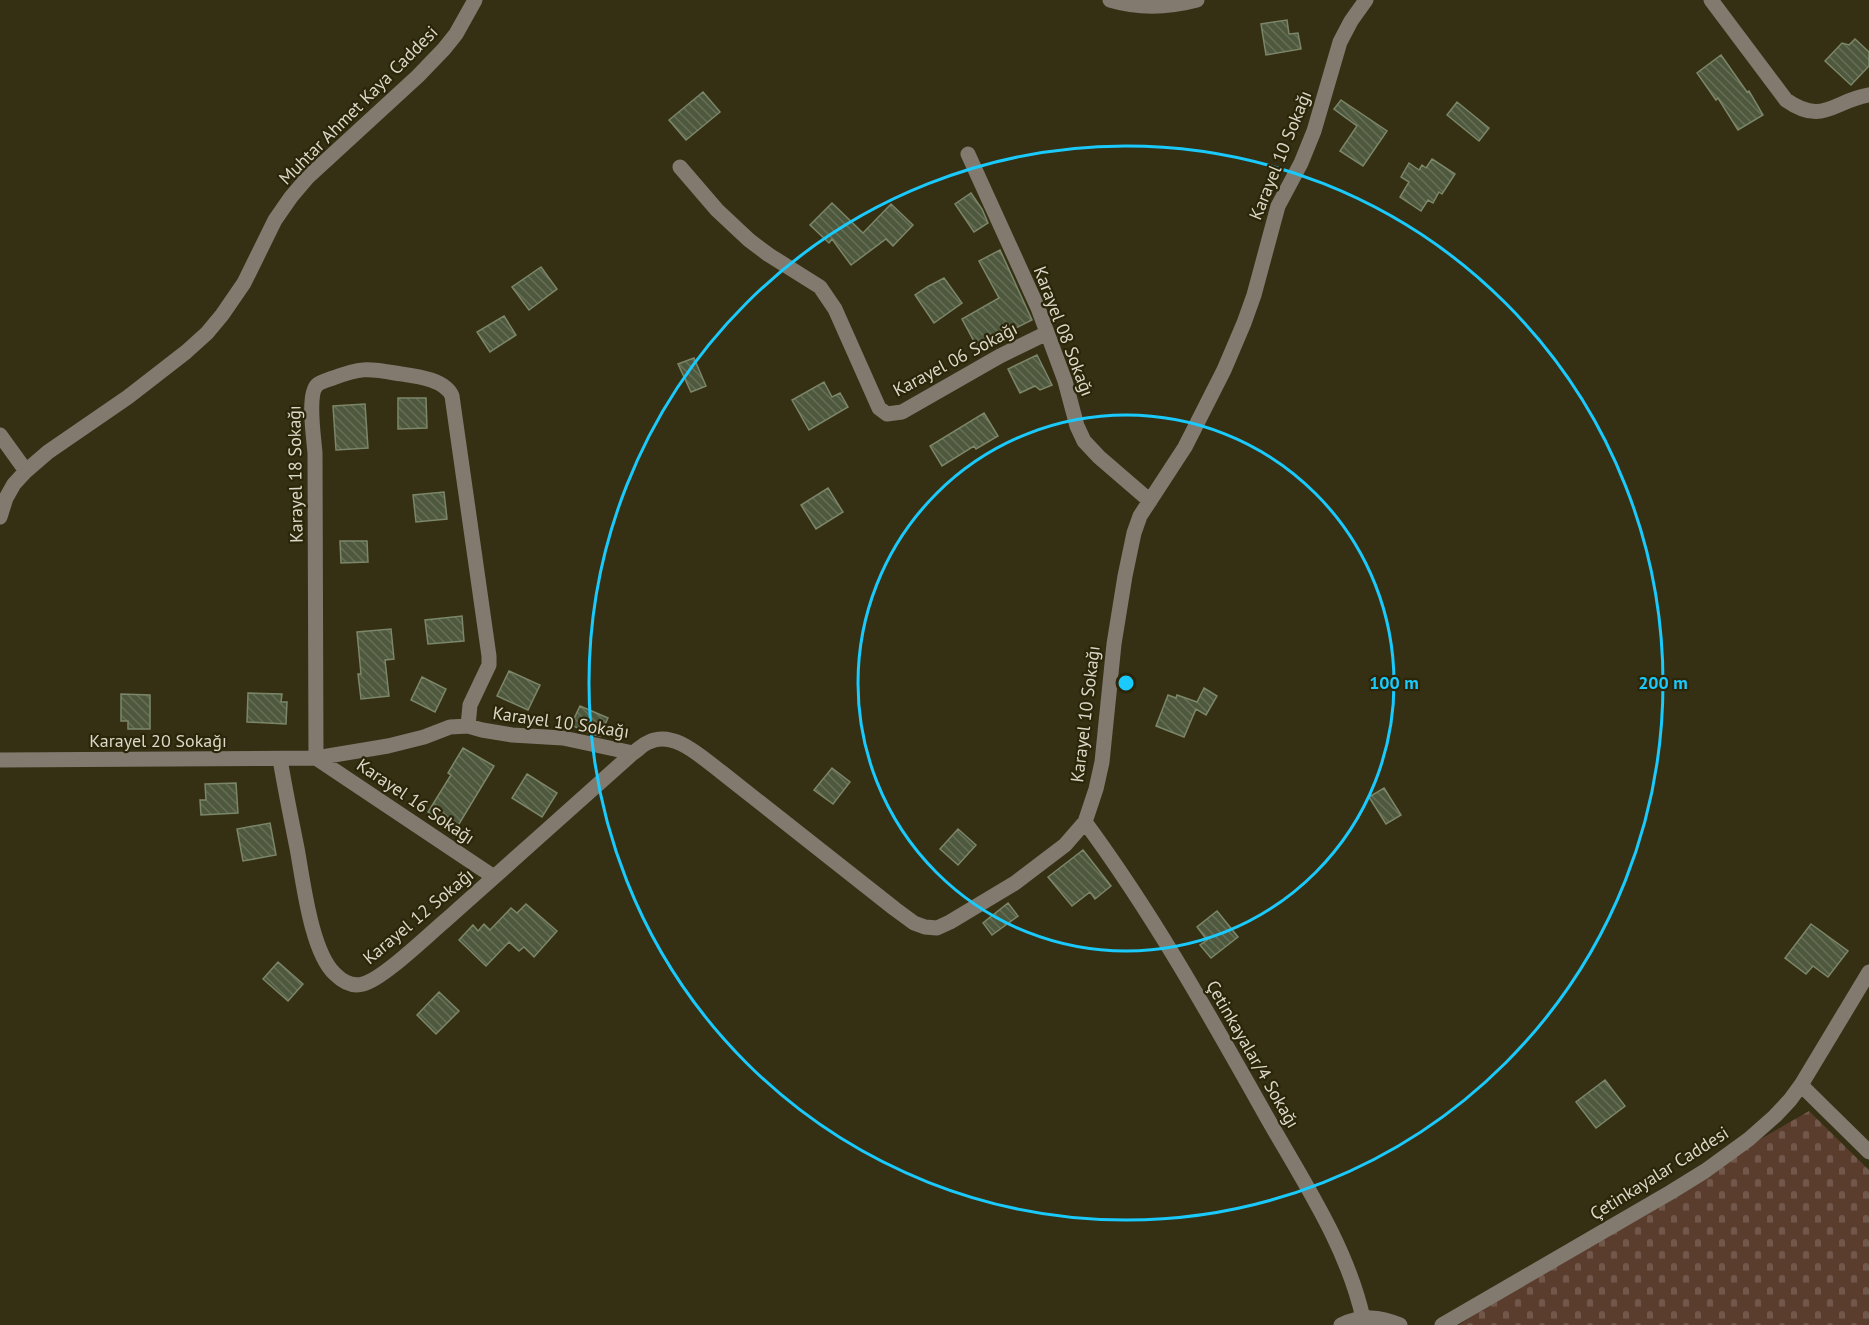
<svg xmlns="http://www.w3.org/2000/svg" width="1869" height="1325" font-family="'PT Sans',sans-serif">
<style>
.cemetery{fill:url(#cemetery-stones)}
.building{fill:url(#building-back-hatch);stroke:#7c8669;stroke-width:1.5}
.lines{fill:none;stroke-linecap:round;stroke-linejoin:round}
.minor{stroke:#827a6f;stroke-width:15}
.ring{fill:none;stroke:#1acafc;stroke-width:3}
.labels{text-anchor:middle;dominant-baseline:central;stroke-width:4.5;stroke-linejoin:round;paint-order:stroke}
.street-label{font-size:18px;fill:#dbd8c8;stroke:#2b260a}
.centre{fill:#1acafc;stroke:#2b260a;stroke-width:3}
.ring-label{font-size:18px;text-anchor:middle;font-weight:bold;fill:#1acafc;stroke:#2b260a;stroke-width:4.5;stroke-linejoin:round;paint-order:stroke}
</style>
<defs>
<pattern id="cemetery-stones" width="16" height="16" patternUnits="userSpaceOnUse" patternTransform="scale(1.5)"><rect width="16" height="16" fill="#5b3d2e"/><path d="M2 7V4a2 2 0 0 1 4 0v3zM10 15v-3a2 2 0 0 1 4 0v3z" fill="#72584b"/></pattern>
<pattern id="building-back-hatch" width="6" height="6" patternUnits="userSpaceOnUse" patternTransform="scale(1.5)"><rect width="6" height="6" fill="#4e583d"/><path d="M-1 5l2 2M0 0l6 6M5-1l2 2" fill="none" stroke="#676f58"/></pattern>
</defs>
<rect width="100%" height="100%" fill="#353014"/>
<path class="cemetery" d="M1809,1111L1869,1170V1325H1459L1581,1243Z"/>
<path class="building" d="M1287,20L1289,34L1298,33L1301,49L1266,55L1261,24Z
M1855,39L1869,52V66L1851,85L1825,61L1842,43L1849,45Z
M1721,55L1747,92L1749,91L1763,115L1738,130L1718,98L1716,100L1697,73Z
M703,92L720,112L686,140L669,120Z
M1341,100L1387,131L1363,166L1340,151L1357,126L1334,109Z
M1457,102L1489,128L1479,141L1447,115Z
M1432,159L1455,174L1442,194L1439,192L1433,203L1428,200L1421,211L1400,197L1409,182L1401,177L1409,163L1419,170L1422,165L1426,168Z
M971,193L982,209L988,223L974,232L955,204Z
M832,203L863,233L891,204L913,225L893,246L886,239L851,265L832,239L829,243L810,225Z
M1000,250L1032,320L1010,331L1008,327L976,345L962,319L999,298L979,261Z
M541,267L557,289L529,310L512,287Z
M944,278L962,303L934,323L915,295L927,287Z
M504,316L516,335L490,352L477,332Z
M1037,355L1052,385L1040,390L1035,386L1020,393L1008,369Z
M694,358L706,386L691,392L678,364Z
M824,382L832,397L840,393L848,407L809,430L792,400Z
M398,398H426L427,428L398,429Z
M365,404L368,448L336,450L333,406Z
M984,413L998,436L976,449L974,446L942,466L930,446Z
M828,488L843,512L816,529L801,505Z
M444,492L447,519L416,522L413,495Z
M340,541H367L368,562L341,563Z
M462,616L464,641L428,644L425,620Z
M391,629L394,659L385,660L389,696L361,699L358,674H361L357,632Z
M509,671L540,685L528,710L497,696Z
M422,677L446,689L435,712L411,700Z
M1204,688L1217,696L1206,715L1196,709L1184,737L1156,726L1168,695L1176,698L1177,695L1197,702Z
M248,693L282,694L281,702H287L286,724L247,722Z
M121,694L150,695V729H128V721H121Z
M580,706L608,718L600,736L591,734L571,725Z
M463,748L494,766L456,829L428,812L451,775L448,773Z
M832,768L850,782L833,804L814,790Z
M527,774L557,793L542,817L512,798Z
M236,783L238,813L201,815L200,800H206L205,784Z
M1384,788L1401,815L1386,824L1369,797Z
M270,823L276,855L243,861L237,829Z
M958,829L976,845L958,865L940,849Z
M1083,850L1111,886L1095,899L1090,892L1072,906L1048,877Z
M1008,903L1018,916L992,935L983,923Z
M526,904L557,931L534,957L524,947L519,951L509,942L486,966L459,940L473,925L478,931L484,924L490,930L511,908L517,913Z
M1217,911L1238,937L1211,958L1200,945L1207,940L1197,927Z
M1811,924L1848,951L1828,977L1813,966L1806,974L1785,958Z
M278,962L303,984L288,1001L263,979Z
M439,992L459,1011L436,1034L417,1015Z
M1605,1080L1625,1106L1596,1128L1576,1102Z"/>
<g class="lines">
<path class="minor" d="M1110,0C1140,9 1167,8 1197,0
M1711,0L1786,100C1823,126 1833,101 1869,95
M968,154L1038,308L1065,381L1077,426L1084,441L1099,457L1150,501
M680,167L717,210L749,240L769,255L820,287L835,309L879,408L887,414L902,412L1000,356L1047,333
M0,435L26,471
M0,517L6,498L14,484L26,471L48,452L128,397L186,352L207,333L222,315L244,283L275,220L291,197L308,177L418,76L444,49L456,34L475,0
M316,758C316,656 316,554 315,453C314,439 307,395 317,385C321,381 328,380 333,378C360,368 367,368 395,373C413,376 444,378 452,396L489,656V665L470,705L468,726
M316,758L494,877
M280,759C285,789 291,818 297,848C303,880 311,952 335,974C342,981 352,987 363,984C383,979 428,935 446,920C508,864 571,809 633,753C638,750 643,744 649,742C674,730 701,757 720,771L895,909L914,923L925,927L937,928L950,922L1015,883L1065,845L1085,822L1096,789L1102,762L1114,644L1125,576L1134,533L1140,516L1185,447L1224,370L1244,323L1254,295L1278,206L1301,163L1314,131L1340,42L1351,21L1366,0
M0,760L316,758L388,746L424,737L450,727L468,726L482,730L512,735L563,738L633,753
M1085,822C1155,917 1211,1018 1269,1121C1305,1184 1347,1247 1363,1318
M1801,1085L1869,1152
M1341,1325C1362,1315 1379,1316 1400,1325
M1442,1325L1671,1192L1705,1171L1749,1139L1775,1116L1790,1100L1801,1085L1869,972"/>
</g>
<g class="ring">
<circle cx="1126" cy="683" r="268"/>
<circle cx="1126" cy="683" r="537"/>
</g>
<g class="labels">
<g class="street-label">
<text transform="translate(358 105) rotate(-45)">Muhtar Ahmet Kaya Caddesi</text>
<text transform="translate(1280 155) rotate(-68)">Karayel 10 Sokağı</text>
<text transform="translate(1064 331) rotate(69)">Karayel 08 Sokağı</text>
<text transform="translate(955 359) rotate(-28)">Karayel 06 Sokağı</text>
<text transform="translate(295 474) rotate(-91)">Karayel 18 Sokağı</text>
<text transform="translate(1085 714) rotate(-83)">Karayel 10 Sokağı</text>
<text transform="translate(561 722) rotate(8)">Karayel 10 Sokağı</text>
<text x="158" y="740">Karayel 20 Sokağı</text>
<text transform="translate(416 801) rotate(34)">Karayel 16 Sokağı</text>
<text transform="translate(418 916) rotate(-40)">Karayel 12 Sokağı</text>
<text transform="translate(1253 1054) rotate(60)">Çetinkayalar/4 Sokağı</text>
<text transform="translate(1659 1173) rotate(-32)">Çetinkayalar Caddesi</text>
</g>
</g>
<circle cx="1126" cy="683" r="9" class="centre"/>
<g class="ring-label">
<text x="1394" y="689">100 m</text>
<text x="1663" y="689">200 m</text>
</g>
</svg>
